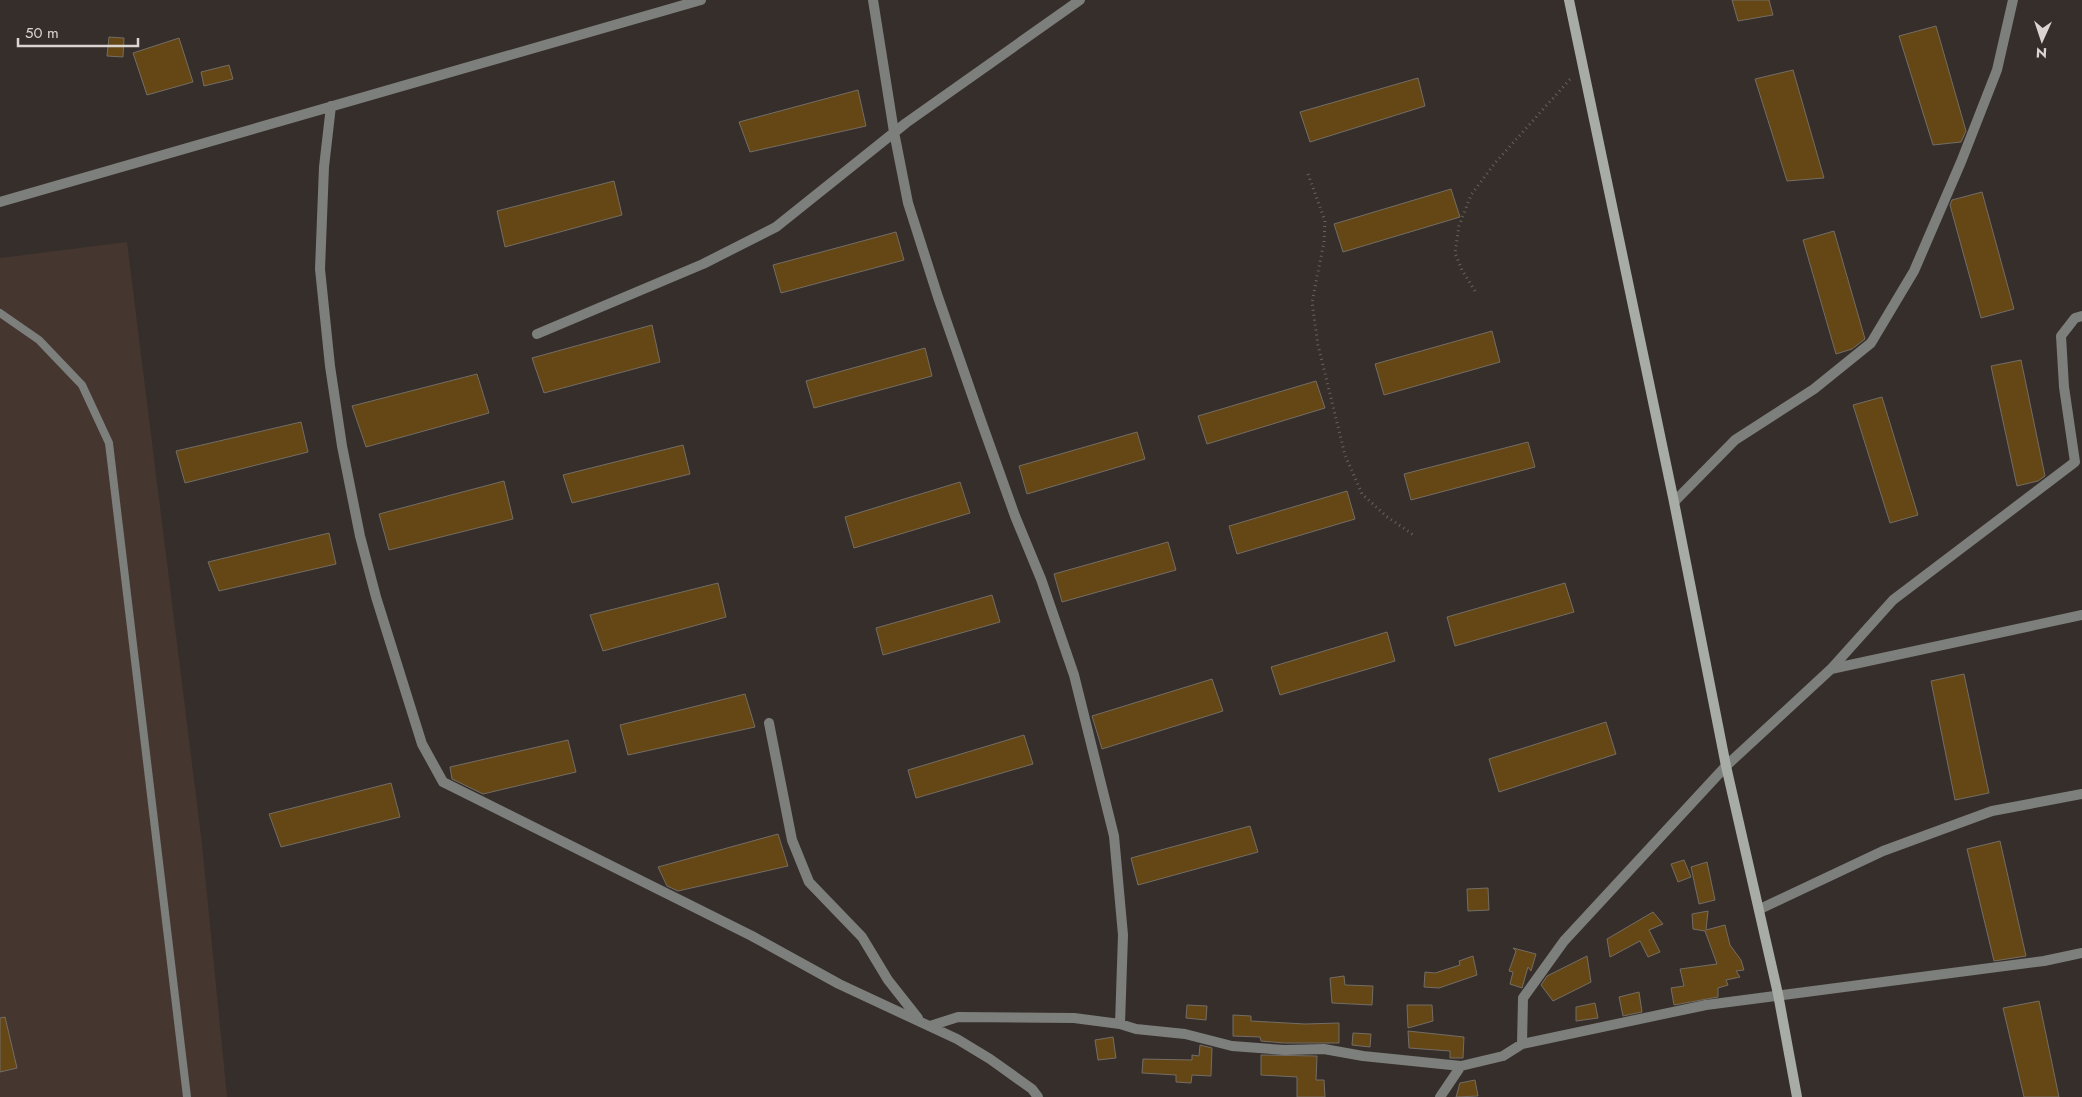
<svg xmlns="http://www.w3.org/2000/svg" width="2082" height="1097" font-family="Jost,sans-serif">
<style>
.built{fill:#453630}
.building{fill:#654716;stroke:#736d65}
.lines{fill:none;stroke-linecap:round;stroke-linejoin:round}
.path{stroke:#69625e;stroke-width:3;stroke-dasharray:1 4;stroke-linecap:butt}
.lane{stroke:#7c7f7c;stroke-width:8}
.street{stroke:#7c7f7c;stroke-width:10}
.secondary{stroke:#a7aca7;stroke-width:10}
</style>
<rect width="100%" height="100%" fill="#362e2a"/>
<path class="built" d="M127,242L202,844L227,1097H0V258Z"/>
<path class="building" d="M1732,0H1769L1773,15L1738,21Z
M1936,26L1966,131L1961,142L1933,145L1899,36Z
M109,37L124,38L123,57L107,56Z
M179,38L193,82L147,95L133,53Z
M229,65L233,79L204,86L201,72Z
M1793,70L1824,178L1787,181L1755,79Z
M1418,78L1425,106L1310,142L1300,112Z
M858,90L866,126L750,152L739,122Z
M614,181L622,215L505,247L497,211Z
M1451,189L1460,217L1343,252L1334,224Z
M1982,192L2014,309L1981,318L1950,205L1952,200Z
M1834,231L1865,339L1852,349L1836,354L1803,240Z
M896,232L904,260L781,293L773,265Z
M652,325L660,362L544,393L532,358Z
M1492,331L1500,362L1384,395L1375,364Z
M925,348L932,376L814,408L806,381Z
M2021,360L2045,476L2038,481L2017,486L1991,366Z
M477,374L489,413L366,447L352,406Z
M1316,381L1325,408L1207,444L1198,416Z
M1882,397L1918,515L1890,523L1853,405Z
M301,422L308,452L185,483L176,451Z
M1137,432L1145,459L1027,494L1019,466Z
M1528,442L1535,467L1411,500L1404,474Z
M683,445L690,474L572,503L563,475Z
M504,481L513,519L389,550L379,514Z
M960,482L970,513L854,548L845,517Z
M1347,491L1355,519L1237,554L1229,526Z
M329,533L336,564L219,591L208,562Z
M1168,542L1176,570L1062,602L1054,574Z
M718,583L726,617L603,651L590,615Z
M1565,583L1574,612L1455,646L1447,617Z
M992,595L1000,622L883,655L876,628Z
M1387,632L1395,661L1280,695L1271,667Z
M1964,674L1989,793L1955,800L1931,681Z
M1212,679L1223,711L1102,749L1092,716Z
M745,694L755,727L628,755L620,725Z
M1606,722L1616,754L1499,792L1489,759Z
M1024,735L1033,764L916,798L908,770Z
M568,740L576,772L483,794L452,779L450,767Z
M391,783L400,817L281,847L269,814Z
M1250,826L1258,852L1138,885L1131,858Z
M778,834L788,866L678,891L667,886L658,867Z
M2000,841L2026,956L1994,961L1967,849Z
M1684,860L1691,877L1678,882L1671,864Z
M1707,862L1715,900L1699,904L1691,867Z
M1488,888L1489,910L1468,911L1467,889Z
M1708,911L1706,930L1725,925L1730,945L1741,960L1744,970L1736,971L1740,977L1726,980L1728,985L1718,988V997L1674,1005L1671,988L1684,986L1680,969L1717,964L1705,931L1693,929L1692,914Z
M1653,912L1663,924L1649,930L1660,952L1648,957L1640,941L1610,957L1607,939Z
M1513,948L1536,954L1531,971L1528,967L1522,988L1510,984L1513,972L1509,971L1516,951Z
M1473,956L1477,975L1439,988L1424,987L1425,972L1435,973L1460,965L1459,961Z
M1587,956L1591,982L1553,1001L1541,985L1547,976Z
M1344,976L1345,985L1373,986L1372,1005L1332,1003L1330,978Z
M1639,992L1642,1012L1623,1016L1619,997Z
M2039,1001L2059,1097H2024L2003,1008Z
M1595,1003L1598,1018L1576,1021V1007Z
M1187,1005L1207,1006L1206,1020L1186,1018Z
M1407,1005H1432L1433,1021L1408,1028Z
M1233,1015L1251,1016V1021L1305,1024L1339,1023V1043H1284L1261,1041L1260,1037L1233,1036Z
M5,1017L17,1068L0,1072V1018Z
M1408,1031L1464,1037L1463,1058H1450V1051L1409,1048Z
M1353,1033L1371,1034L1370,1047L1352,1045Z
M1113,1037L1116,1058L1098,1060L1095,1040Z
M1200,1045L1212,1048L1211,1076L1192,1075L1191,1083L1176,1082V1075L1142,1073L1143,1059L1192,1060V1055L1199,1056Z
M1261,1055L1317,1056L1316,1080H1324L1325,1097H1297V1077L1261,1075Z
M1475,1080L1478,1096L1456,1097L1460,1083Z"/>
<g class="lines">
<path class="path" d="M1308,174L1325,221L1324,242L1312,302L1318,345L1345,455L1362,494L1386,516L1415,536
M1475,291L1462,270L1455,253L1459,226L1471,195L1495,163L1572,77"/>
<path class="lane" d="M0,313L39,340L82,385L109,443L187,1097"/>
<path class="street" d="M873,0L894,132L908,203L938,297L980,418L1015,516L1041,579L1074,675L1114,836L1123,935L1120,1024
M331,106L324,167L320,269L330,366L342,446L360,536L376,597L422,744L443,782L752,936L839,984L957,1039L990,1059L1032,1089L1038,1097
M0,202L701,0
M537,334L703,264L776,227L906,123L1080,0
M1674,502L1735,440L1814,389L1871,343L1914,271L1961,162L1997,70L2013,0
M1831,669L2082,615
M769,723L792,840L809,882L862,937L888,980L918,1018
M1760,909L1883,851L1992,811L2082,794
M930,1026L958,1017L1074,1018L1120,1024L1136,1029L1185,1034L1232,1046L1284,1050L1324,1049L1363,1056L1461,1066
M1522,1044L1523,998L1564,941L1726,766L1831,669L1893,600L2075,462L2064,387L2061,336L2075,318L2082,316
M1440,1097L1461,1066L1503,1056L1522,1044L1706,1005L2044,961L2082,953"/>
<path class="secondary" d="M1569,0L1674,502L1726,766L1778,994L1797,1097"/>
</g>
<g transform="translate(2042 40) rotate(183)" stroke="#362e2a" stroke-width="4" paint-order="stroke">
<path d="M0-4L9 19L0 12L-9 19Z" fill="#dad4d2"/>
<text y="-8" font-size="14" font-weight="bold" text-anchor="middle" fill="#dad4d2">N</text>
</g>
<path d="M18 38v8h120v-8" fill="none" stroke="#dad4d2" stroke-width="2.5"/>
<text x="25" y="38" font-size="15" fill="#dad4d2" stroke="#362e2a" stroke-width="4" paint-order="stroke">50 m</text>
</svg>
